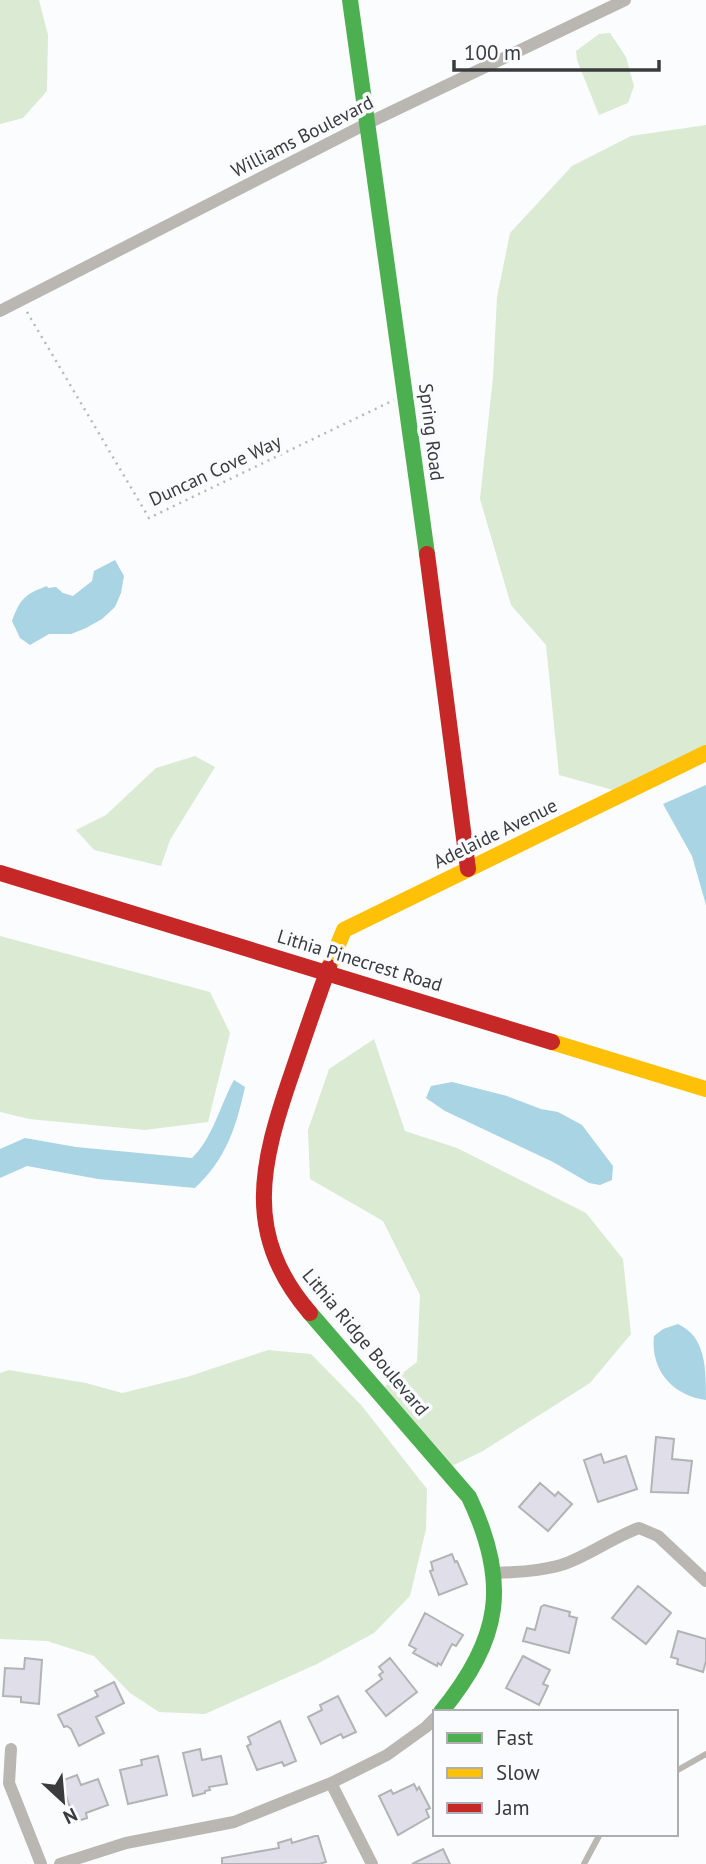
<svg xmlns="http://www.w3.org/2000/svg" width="706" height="1864" font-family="'PT Sans',sans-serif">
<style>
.green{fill:#dbead3}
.water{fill:#a8d4e3}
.building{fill:#e0dee9;stroke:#b2b3b4;stroke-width:2}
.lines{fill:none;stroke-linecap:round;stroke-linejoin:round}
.path{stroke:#bab8b6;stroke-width:2.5;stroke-dasharray:2 5;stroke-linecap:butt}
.lane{stroke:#bab6b2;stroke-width:6}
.street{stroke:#bab6b2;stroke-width:12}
.fast{stroke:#4caf50;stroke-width:16}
.slow{stroke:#ffc107;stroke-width:16}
.jam{stroke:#c62828;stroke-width:16}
.labels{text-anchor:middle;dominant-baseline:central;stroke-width:7;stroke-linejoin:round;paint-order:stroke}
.street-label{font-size:19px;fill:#3b3b3d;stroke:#fafbff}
</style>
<rect width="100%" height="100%" fill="#fbfcfe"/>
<path class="green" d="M0,0H39L48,35L47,91L23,118L0,124Z
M610,33L626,57L634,86L628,103L599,115L577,60L576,51L599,34Z
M706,125V745L613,790L559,775L546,645L511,605L480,499L493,377L497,297L510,233L572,166L631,136Z
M195,756L215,767L170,840L161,866L94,850L76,830L106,815L156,768Z
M0,936L210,992L230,1033L208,1122L145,1130L29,1119L0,1112Z
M374,1039L405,1131L457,1148L586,1213L623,1259L631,1334L590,1383L483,1451L452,1466L384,1387L417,1362L420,1295L383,1221L310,1179L308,1130L329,1069Z
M268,1350L311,1354L362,1406L427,1489L426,1529L410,1596L374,1633L317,1664L205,1714L159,1712L130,1693L94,1656L47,1641L0,1639V1373L9,1370L86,1383L122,1393L187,1377Z"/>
<path class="water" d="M115,560L124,576L121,593L115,607L102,619L86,628L71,634H49L30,645L20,638L12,621C20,599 25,594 47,586L48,588L56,587L63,593L73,596L92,581L94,571Z
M706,785V905L692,856L663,804Z
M234,1080L245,1087C236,1128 226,1159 195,1188L98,1179L27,1166L0,1178V1149L25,1138L76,1147L192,1158C213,1138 220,1105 234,1080Z
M452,1082L507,1096L541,1109L558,1112L582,1125L613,1166L612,1180L600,1185L589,1183L553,1162L445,1111L426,1098L431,1086Z
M678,1324C706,1337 706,1368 706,1400C673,1396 650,1370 654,1336L663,1329Z"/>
<path class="building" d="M656,1437L674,1439L672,1459L692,1461L688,1493L651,1492Z
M601,1454L604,1463L626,1456L637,1489L598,1502L584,1460Z
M540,1483L555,1496L558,1492L572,1504L548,1531L519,1507Z
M452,1554L455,1562L457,1561L467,1584L439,1595L430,1571L433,1570L431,1562Z
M638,1586L671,1613L646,1644L612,1618Z
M544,1605L570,1612L569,1616L577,1618L569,1653L523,1641L527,1628L535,1630L541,1607Z
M425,1613L463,1635L456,1646L452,1644L441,1665L438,1663L437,1666L413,1653L416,1649L409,1645Z
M678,1631L706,1639V1661L703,1672L677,1664L678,1659L671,1657Z
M523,1656L550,1670L543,1684L548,1686L539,1705L506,1688Z
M25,1658L42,1660L39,1704L21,1702V1697L3,1696L5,1668L24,1669Z
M390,1658L417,1692L386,1716L366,1691L382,1679L379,1675L383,1672L379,1667Z
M114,1682L124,1703L96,1717L104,1733L79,1746L71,1729L67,1726L64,1727L58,1715L98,1696L95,1691Z
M338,1696L356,1732L343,1738L341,1734L321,1744L308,1717L322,1710L320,1705Z
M280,1721L296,1761L284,1766L282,1762L257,1770L247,1746L251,1744L248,1737Z
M200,1749L202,1760L221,1756L227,1784L209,1787L210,1790L205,1791V1793L193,1796L183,1753Z
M158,1756L167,1795L128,1804L120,1770L142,1765L141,1760Z
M77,1775L81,1785L98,1779L108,1805L86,1813L87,1818L75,1822L61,1781Z
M414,1784L417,1790L419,1787L430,1808L426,1810L429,1817L398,1835L379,1796L391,1790L393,1794Z
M315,1836H318L326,1862L319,1864H222V1858L279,1848L278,1843L291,1839L292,1843Z
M443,1849L450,1864H412Z"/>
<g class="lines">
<path class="path" d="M27,312L149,518L394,400"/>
<path class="lane" d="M676,1771L706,1754
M584,1864L600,1834"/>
<path class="street" d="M0,311L366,124L625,0
M496,1573C518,1572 540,1571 561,1565C585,1558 613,1537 639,1528L658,1536L706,1581
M11,1749L9,1783L41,1864
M331,1783L372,1864
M60,1864L126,1843L234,1822L331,1783L387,1755L426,1727L435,1718"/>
<path class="fast" d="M350,0L427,554
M310,1313L469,1497C510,1583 501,1639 441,1712"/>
<path class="slow" d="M329,967L344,930L706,753
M552,1042L706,1089"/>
<path class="jam" d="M427,554L468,869
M0,873L552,1042
M310,1313C242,1234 261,1163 292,1073C304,1038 316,1002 329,967"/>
</g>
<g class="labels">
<g class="street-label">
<text transform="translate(302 136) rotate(-27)">Williams Boulevard</text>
<text transform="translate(432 432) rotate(83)">Spring Road</text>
<text transform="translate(215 470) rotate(-25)">Duncan Cove Way</text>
<text transform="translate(495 833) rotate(-26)">Adelaide Avenue</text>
<text transform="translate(360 960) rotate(17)">Lithia Pinecrest Road</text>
<text transform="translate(366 1342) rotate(50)">Lithia Ridge Boulevard</text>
</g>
</g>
<rect x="433" y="1710" width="245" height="126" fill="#fafbff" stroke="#aeaeb1" stroke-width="2"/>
<rect x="447" y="1733" width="35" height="10" fill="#4caf50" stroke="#aeaeb1" stroke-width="2"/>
<text x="496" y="1745" font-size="21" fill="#3b3b3d">Fast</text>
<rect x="447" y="1768" width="35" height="10" fill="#ffc107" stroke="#aeaeb1" stroke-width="2"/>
<text x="496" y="1780" font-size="21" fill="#3b3b3d">Slow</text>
<rect x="447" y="1803" width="35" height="10" fill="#c62828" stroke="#aeaeb1" stroke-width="2"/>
<text x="496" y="1815" font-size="21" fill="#3b3b3d">Jam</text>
<g transform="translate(63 1801) rotate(154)" stroke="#fafbff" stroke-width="5" paint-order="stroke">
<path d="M0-5L12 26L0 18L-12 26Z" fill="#3b3b3d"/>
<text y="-10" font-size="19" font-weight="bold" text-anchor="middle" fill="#3b3b3d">N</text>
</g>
<path d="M454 60v10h205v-10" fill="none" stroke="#3b3b3d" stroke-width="3.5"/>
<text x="464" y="60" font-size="21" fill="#3b3b3d" stroke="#fafbff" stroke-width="5" paint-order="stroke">100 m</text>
</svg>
